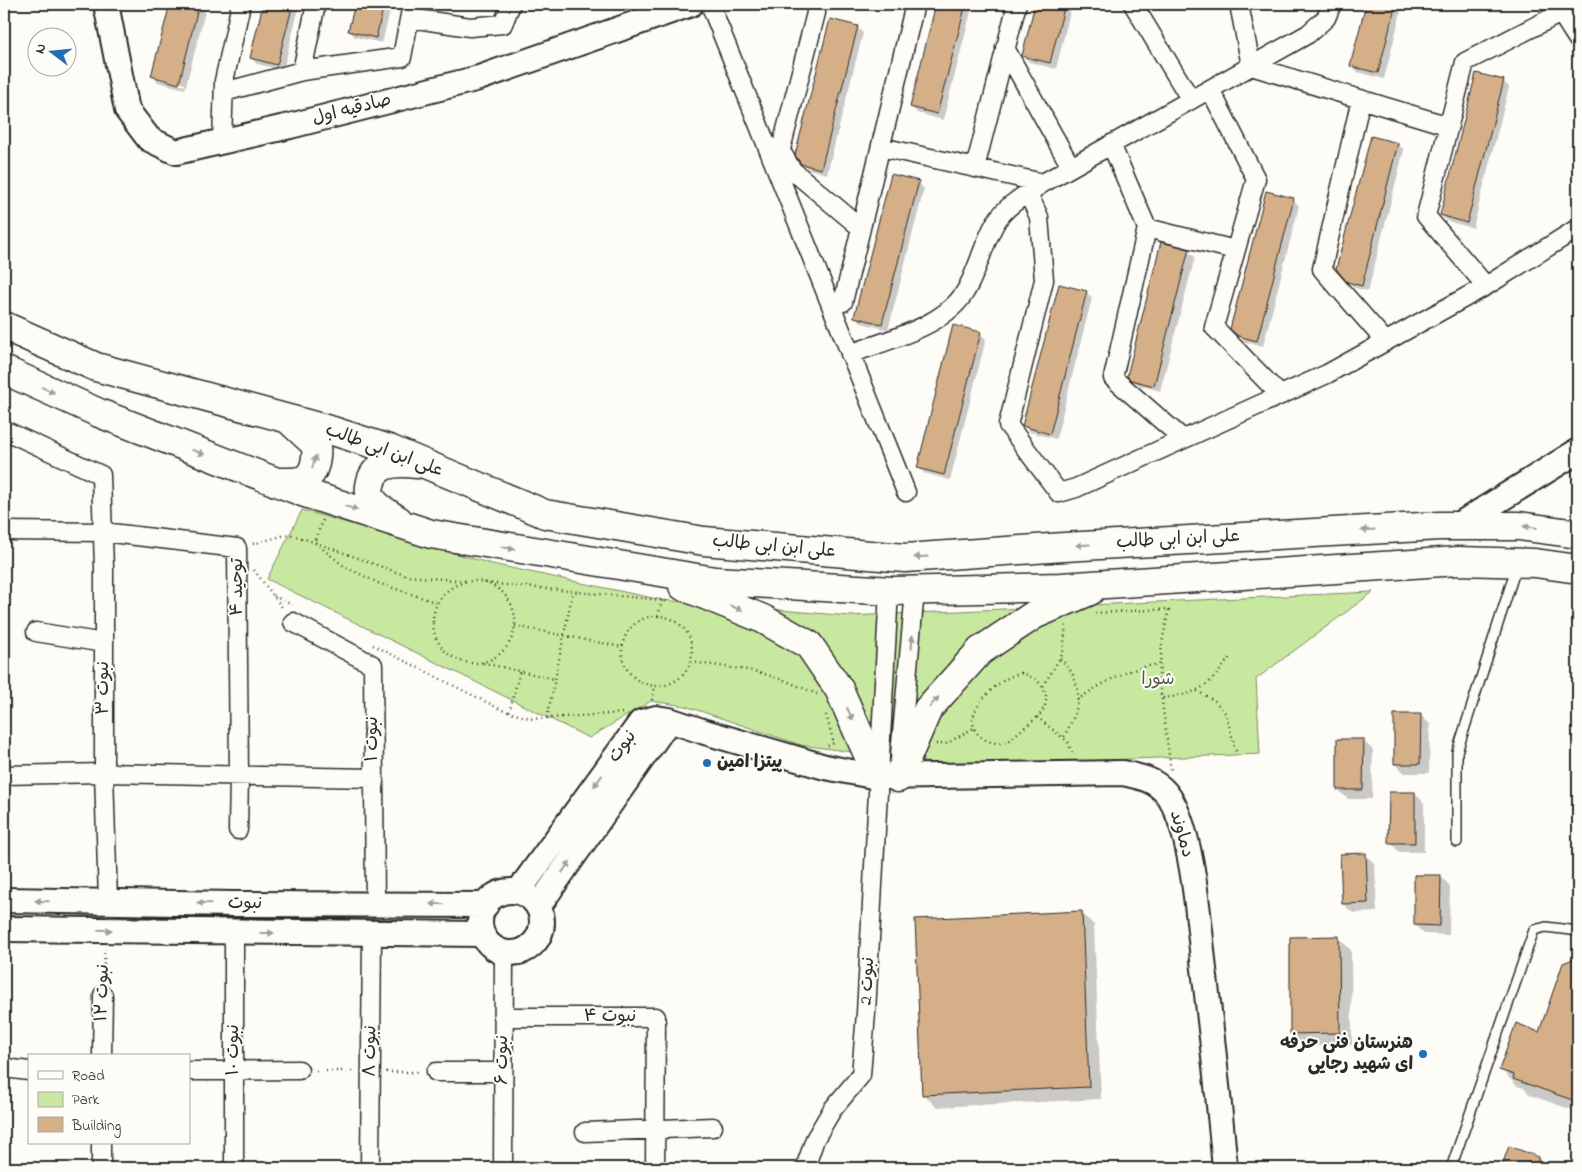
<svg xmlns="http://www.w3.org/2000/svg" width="1582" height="1172" font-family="'Indie Flower','Playpen Sans Arabic',sans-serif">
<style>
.green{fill:#c9e89f;stroke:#7a8a65}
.shadow{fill:#0003;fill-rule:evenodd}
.building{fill:#d5af87;stroke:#2b2b2b}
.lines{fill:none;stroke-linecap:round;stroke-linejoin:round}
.lane-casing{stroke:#2b2b2b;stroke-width:12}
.street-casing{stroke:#2b2b2b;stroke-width:21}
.secondary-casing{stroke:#2b2b2b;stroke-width:28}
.primary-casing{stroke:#2b2b2b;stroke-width:31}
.path{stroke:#2b2b2b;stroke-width:2.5;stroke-dasharray:1 4;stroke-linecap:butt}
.lane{stroke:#fdfcf7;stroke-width:9}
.street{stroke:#fdfcf7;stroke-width:18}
.secondary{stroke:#fdfcf7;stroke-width:24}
.primary{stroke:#fdfcf7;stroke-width:28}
.oneway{fill:#9e9e9b}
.poi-dot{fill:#1f6fb2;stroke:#fdfcf7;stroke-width:2}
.labels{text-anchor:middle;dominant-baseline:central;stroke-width:4;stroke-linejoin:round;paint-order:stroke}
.street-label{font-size:18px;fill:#2b2b2b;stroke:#fdfcf7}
.park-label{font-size:18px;fill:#525a48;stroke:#fdfcf7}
.poi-label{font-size:18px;font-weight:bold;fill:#2b2b2b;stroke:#fdfcf7;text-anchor:start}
</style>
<rect width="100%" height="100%" fill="#fdfcf7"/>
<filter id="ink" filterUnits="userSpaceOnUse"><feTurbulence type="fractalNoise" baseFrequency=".02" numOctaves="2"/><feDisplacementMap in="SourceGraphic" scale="10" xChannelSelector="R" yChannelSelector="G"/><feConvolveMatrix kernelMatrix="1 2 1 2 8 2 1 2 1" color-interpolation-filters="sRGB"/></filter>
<g filter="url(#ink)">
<path class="green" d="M302,510L492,564L662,600L850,616L1373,592L1256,679L1260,754L955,766L801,745L685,706L651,701L589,738L267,579Z"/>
<path class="shadow" d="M171,4H207L185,89L158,82L152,76ZM158,77L185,84V86L158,79Z
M265,4H300L283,70L257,64L251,58Z
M356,4H392L382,43L355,37L349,30Z
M937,4H973L943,120L917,113L911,107Z
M1037,4H1072L1056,69L1029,62L1023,56Z
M1152,4H1171L1170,8Z
M1368,4H1403L1384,79L1358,72L1352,66Z
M857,27L863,33L827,174L809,169L802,163Z
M1503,81L1509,87L1473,228L1447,221L1441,215Z
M1398,144L1404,150L1368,291L1355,288L1348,281Z
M918,183L924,189L888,330L862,323L856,317Z
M1293,199L1299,206L1263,346L1245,342L1232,328Z
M1188,251L1195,257L1160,391L1139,385L1128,376Z
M1086,292L1092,298L1056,439L1030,432L1024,426Z
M980,333L986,339L950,480L924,473L918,467Z
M1420,715L1430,724L1429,773H1404L1395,764Z
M1363,741L1373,750L1372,799H1348L1338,790Z
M1415,793L1424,803V852H1399L1390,842Z
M1365,854L1375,864L1377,912L1353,913L1343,904Z
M1440,876L1450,886L1449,935L1424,934L1415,925Z
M1081,912L1094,925L1101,1099L936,1107L924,1094Z
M1339,938L1351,950L1352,1045L1304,1046L1292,1033Z
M1578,958V1112L1530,1095L1524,1088L1517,1086L1501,1069L1540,1033L1564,964Z
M1510,1148L1538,1158L1548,1168H1503Z"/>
<path class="building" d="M170,4H199L179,84L151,76Z
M263,4H293L277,65L250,58Z
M355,4H384L376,38L348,31Z
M936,4H966L937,114L910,107Z
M1035,4H1065L1050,63L1022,56Z
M1366,4H1396L1378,73L1350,66Z
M830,19L858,26L821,169L801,164L795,155Z
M1476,73L1504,80L1467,223L1440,215Z
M1371,136L1398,143L1362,286L1347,282L1336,269Z
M891,174L919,181L882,324L854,317Z
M1266,191L1294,198L1257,341L1238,336L1230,329Z
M1161,242L1189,249L1154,386L1131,380L1127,376Z
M1059,284L1087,291L1050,434L1022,426Z
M953,325L981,332L944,475L917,468Z
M1394,714H1421L1420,764H1394Z
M1337,739H1364L1363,790H1337Z
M1389,792H1415V843H1388Z
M1366,853L1368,903L1342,904L1340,854Z
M1414,875H1441L1440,926L1414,925Z
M1082,911L1089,1087L922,1095L915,919Z
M1339,936L1340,1033L1290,1034V937Z
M1578,957V1102L1513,1079L1514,1075L1499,1070L1516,1023L1539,1032L1563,963Z
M1509,1146L1539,1157L1535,1168H1501Z"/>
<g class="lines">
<g class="lane-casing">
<path id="lane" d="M1457,842V752L1517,565
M1451,1168L1534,930L1546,927L1578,931"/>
</g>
<g class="street-casing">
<path id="street" d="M316,4L302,71L402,57L412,4
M710,4L906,492
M1133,4L1191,100
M1239,4L1251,66L1449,126
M1555,4L1578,40
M410,18L470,27L503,24L511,4
M1005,48L1071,167
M1210,89L1256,179L1214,327L1280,395
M224,92L302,71
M1361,99L1322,269L1385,341
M222,141L224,81L241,4
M1111,144L1147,228L1113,378L1183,439
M881,147L1043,183
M781,151L792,170L861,228L843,302
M778,161L816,13L815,4
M975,168L1017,4
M1028,193L1039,217L1044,280L1008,425L1059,493L1076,488L1327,374L1486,286L1578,228
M861,228L915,4
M1147,228L1235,250
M1486,286L1426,216L1465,62L1561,13
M850,354C887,340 940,328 963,295C977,275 983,243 996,222C1006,205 1027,194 1043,183L1308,34L1326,18L1332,4
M4,430L101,475L104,568V773L108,901
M4,531L103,532L237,548L239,776L238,830
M293,622L373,665L375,904
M36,632L104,643
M900,755L915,591
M4,775L104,773L374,778
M234,933V1168
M503,1017H656L655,1168
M102,1056L103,995
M4,1068L29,1071
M189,1071L299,1070
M436,1072H503
M585,1132L713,1127
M101,1168V1143
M370,1168L372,933
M503,1168L504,952
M805,1168L815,1139L832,1110L861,1075L866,1013L889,591"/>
</g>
<g class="secondary-casing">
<path id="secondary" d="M106,4L127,110L149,139L176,152L290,126L479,78L691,4
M1457,526L1578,451
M480 922a31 31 0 1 1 62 0a31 31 0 1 1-62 0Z
M518,892L641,722L656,718L669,720L705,732L825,767L878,777L1123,773C1140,777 1154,779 1166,793C1193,825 1199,926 1204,969C1212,1035 1219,1102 1225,1168
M4,900L234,904L486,905
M538,907L669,720
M4,929L482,934"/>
</g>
<g class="primary-casing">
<path id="primary" d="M4,326L96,367L333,431L389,449L545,514L704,541L905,558L1064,547L1440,526H1519L1578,534
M4,370L99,413L305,493L431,534L715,581L893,591L1061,587L1458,561L1535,563L1578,569
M276,482C284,482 297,483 305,479C316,472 317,456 316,445L289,420
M398,520C389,514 375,507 371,497C368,491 370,484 372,478C379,461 401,462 417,464
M683,586L763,619L809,645L839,689L878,777
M898,778L928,709L980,651L1034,615L1090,591"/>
</g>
<path class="path" d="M323,520L314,542L407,576L468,581
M253,544L289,534L314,542L344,566L378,583L438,603
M254,570L284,610
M433 622a41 41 0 1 1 82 0a41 41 0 1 1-82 0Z
M486,583L661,600
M274,596L292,605
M1095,613L1169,609L1162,643L1159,678L1171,771
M658,616L662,600L668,602
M622 651a35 35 0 1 1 70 0a35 35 0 1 1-70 0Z
M515,626L622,647
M373,645L504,711L533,719L623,713
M1060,659C1076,671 1082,694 1075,713C1072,722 1067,730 1063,739
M691,662L754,671L784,680L817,694
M483,663L555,679
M1021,673C1040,677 1054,695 1041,713C1035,720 1027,725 1020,731C1016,734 1011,740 1005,742C999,744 992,743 986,740C950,721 998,677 1021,673Z
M1043,686L1063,653L1066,624
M1197,691L1215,701L1226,714L1237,755
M1163,698C1199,694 1209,687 1230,657
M652,700L655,687
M1077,700C1104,682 1128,668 1160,664
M509,712L520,671
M826,715L834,743L827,746
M1037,717L1068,742L1073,755
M547,718L573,591
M936,744H946L975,727
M103,979L105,949
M316,1071H355
M386,1072H420"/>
<use href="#lane" class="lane"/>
<use href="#street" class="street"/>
<use href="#secondary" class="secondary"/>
<use href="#primary" class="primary"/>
</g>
<defs><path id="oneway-solid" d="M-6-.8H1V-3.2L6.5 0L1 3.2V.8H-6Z" transform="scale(1.25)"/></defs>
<g class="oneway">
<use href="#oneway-solid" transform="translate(48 390) rotate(24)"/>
<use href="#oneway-solid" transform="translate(198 452) rotate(21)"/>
<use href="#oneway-solid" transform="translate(314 462) rotate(-74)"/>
<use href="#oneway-solid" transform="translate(351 508) rotate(18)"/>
<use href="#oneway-solid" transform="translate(1530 527) rotate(-173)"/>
<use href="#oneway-solid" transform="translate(1368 530) rotate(177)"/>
<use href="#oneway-solid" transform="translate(1083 545) rotate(177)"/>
<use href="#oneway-solid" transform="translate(508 548) rotate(10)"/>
<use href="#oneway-solid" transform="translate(921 557) rotate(176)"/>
<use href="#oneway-solid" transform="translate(736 608) rotate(22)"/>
<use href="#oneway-solid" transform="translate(912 642) rotate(-86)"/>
<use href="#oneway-solid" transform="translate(934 702) rotate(-48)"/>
<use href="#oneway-solid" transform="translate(850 714) rotate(64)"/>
<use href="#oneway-solid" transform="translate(598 781) rotate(126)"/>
<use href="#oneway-solid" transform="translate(566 867) rotate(-55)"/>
<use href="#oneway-solid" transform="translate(42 901) rotate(-179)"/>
<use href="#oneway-solid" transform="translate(204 903) rotate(-179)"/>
<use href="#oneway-solid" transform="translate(437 904) rotate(-179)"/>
<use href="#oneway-solid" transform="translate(105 930) rotate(1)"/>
<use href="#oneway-solid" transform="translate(267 933)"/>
</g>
</g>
<g class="poi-dot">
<circle cx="707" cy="763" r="5"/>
<circle cx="1423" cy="1054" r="5"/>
</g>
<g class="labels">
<g class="street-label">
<text transform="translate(352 110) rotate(-14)">صادقیه اول</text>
<text transform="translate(384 451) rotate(20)">علی ابن ابی طالب</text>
<text transform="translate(1178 540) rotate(-3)">علی ابن ابی طالب</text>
<text transform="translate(774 547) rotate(5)">علی ابن ابی طالب</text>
<text transform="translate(238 587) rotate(-90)">توحید ۴</text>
<text transform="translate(104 688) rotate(-90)">نبوت ۳</text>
<text transform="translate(373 739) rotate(-90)">نبوت ۱</text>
<text transform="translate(623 747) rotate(-54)">نبوت</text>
<text transform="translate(1181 834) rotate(74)">دماوند</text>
<text x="245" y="904">نبوت</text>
<text transform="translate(868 981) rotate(-87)">نبوت 2</text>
<text transform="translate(103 993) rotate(-88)">نبوت ۱۲</text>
<text x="610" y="1017">نبوت ۴</text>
<text transform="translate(234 1050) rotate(-90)">نبوت ۱۰</text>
<text transform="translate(371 1051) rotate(-89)">نبوت ۸</text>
<text transform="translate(503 1060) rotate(-90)">نبوت ۶</text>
</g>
<g class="park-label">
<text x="1158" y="680">شورا</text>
</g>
<g class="poi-label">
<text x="717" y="763">پیتزا امین</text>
<text x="1413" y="1044" text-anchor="end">هنرستان فنی حرفه<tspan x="1413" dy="21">ای شهید رجایی</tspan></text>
</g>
</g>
<rect width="1582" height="1172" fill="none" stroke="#fdfcf7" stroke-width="20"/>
<rect x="10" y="10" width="1562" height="1152" fill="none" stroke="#2b2b2b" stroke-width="2" filter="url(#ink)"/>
<rect x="28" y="1054" width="162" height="90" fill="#fdfcf7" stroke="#a9a8a5"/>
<rect x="38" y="1071" width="25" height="8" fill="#fdfcf7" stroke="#a9a8a5"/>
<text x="72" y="1080" font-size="15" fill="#2b2b2b">Road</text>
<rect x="38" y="1092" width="25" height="15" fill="#c9e89f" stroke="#a9a8a5"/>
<text x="72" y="1104" font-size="15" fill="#2b2b2b">Park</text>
<rect x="38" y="1117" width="25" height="15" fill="#d5af87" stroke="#a9a8a5"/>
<text x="72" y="1130" font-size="15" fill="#2b2b2b">Building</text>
<g transform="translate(52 52) rotate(286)"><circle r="24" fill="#fdfcf7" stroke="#a9a8a5"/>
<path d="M0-4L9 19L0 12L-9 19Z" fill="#1f6fb2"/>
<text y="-8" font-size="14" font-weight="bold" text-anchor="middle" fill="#2b2b2b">N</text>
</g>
</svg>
